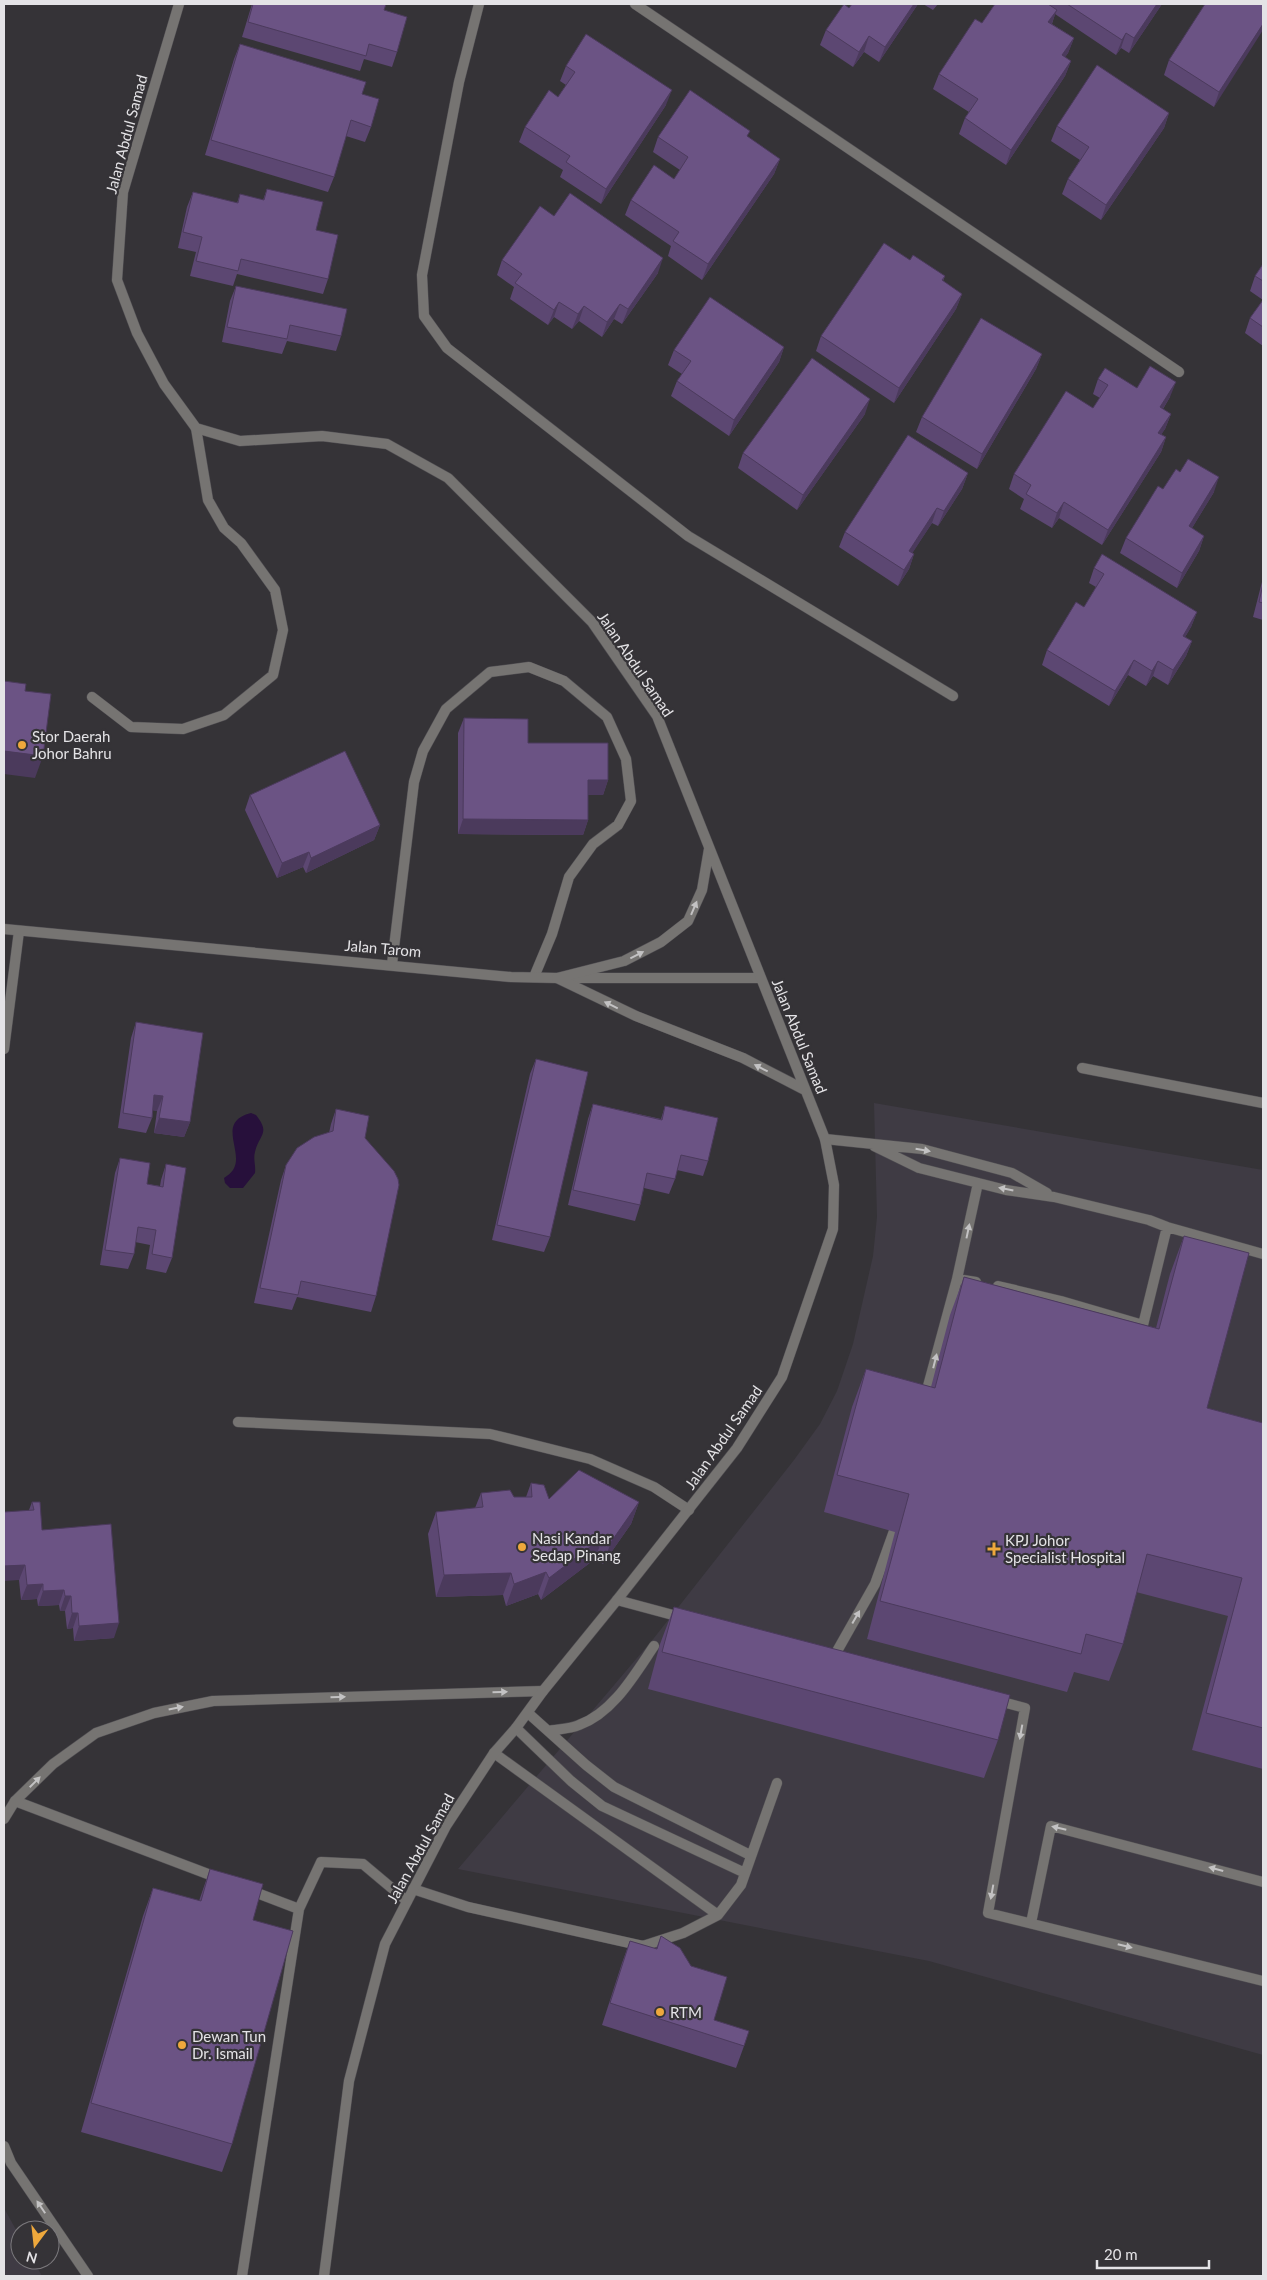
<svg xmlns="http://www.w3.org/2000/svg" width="1267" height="2280" font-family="Lato,sans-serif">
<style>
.built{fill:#3f3b44}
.water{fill:#27103b}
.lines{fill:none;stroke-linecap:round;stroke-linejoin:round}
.service-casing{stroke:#514f53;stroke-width:11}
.minor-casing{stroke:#514f53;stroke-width:11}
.tertiary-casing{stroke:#514f53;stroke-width:11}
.service{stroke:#767472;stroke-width:10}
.minor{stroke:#767472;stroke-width:10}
.tertiary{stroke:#767472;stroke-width:10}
.wall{fill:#5c4772}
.shaded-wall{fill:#4b3a5c}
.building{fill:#6b5384;stroke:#4b3a5c}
.oneway{fill:#c3c2c3}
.poi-dot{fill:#eea83c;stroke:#353337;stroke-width:2}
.labels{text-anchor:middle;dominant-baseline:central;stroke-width:4.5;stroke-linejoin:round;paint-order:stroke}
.street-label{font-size:15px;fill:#e4e3e6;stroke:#353337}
.poi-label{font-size:15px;fill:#e4e3e6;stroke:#353337;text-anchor:start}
</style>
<rect width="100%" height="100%" fill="#353337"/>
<path class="built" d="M874,1103L1263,1170V2055L929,1961L458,1869L654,1638L794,1460L820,1424L837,1391L853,1344L873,1256L877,1217Z
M4,2208L20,2237V2260H33L42,2276H4Z"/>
<path class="water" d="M251,1113L256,1115C271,1134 259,1134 255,1152C253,1159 256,1166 255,1173L243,1188H230L225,1183L224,1178C227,1176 231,1173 233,1170C245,1152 215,1122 251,1113Z"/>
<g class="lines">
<g class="service-casing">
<path id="service" d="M92,697L131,727L183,729L224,715L273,675L283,630L275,590L241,543L224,528L208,500L196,428
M392,964L414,782L423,751L446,709L490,672L529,667L564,681L607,717L626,759L631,801L618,825L593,844L569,877L552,934L534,977
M1082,1068L1263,1103
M825,1139L922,1149L1012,1173L1047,1193
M874,1146L919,1168L1006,1190L1054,1197L1149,1220L1167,1227L1143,1325L1061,1301L998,1286
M1167,1227L1263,1254
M957,1279L976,1282
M925,1397L957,1279L978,1183
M238,1422L490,1434L590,1459L654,1487L689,1510
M617,1600L684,1618
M832,1660L875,1584L894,1531
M995,1700L1025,1708L988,1913L1263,1981
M528,1713L586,1765L614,1787L750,1855
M516,1728L571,1781L602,1806L745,1873
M548,1731C558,1729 570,1729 579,1725C613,1713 635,1674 654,1646
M494,1753L718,1915
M15,1801L221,1879
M413,1889L468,1907L643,1946L683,1933L718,1915L741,1885L777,1783
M249,1890L299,1909
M1031,1923L1051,1826L1263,1882
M242,2276L299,1909L321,1862L363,1864L407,1901"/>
</g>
<g class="minor-casing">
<path id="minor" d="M479,4L459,82L422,275L424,316L447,348L688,536L953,696
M635,4L1179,372
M4,929L511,977L557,978H760
M4,1049L19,931
M4,1819L15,1801L53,1764L96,1733L154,1713L213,1701L543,1691
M4,2146L11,2163L88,2276"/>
</g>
<g class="tertiary-casing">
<path id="tertiary" d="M179,4L123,192L117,280L137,333L164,384L196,428L240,441L322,436L387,444L448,478L592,622L657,716L825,1139L834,1185L833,1229L782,1377L737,1448L617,1600L543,1691L516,1728L494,1753L446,1826L385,1944L349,2081L324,2276
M557,978L636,1016L743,1058L805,1090
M557,978L624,961L661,942L688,921L702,890L709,849"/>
</g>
<use href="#service" class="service"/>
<use href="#minor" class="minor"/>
<use href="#tertiary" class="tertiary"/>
</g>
<path class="wall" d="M252,4H386L384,10L397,52L392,67L364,59L360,71L242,37Z
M852,4H918L879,62L864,52L853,67L820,45L826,30L849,8Z
M923,4H938L933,10Z
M995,4H1162L1129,53L1121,48L1116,55L1055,14L1052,24L1074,38L1068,53L1065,57L1071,61L1065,76L1006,165L959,134L965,118L969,112L933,89L939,74L982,23Z
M1263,4L1214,107L1164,75L1169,60Z
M240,44L362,94L371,127L365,142L346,136L334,177L328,192L205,155L234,59Z
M566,66L666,105L601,204L560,177L563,170L519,142L525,127L558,97L566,85L560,81Z
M1169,113L1164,128L1101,220L1062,194L1068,179L1080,160L1051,141L1057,126Z
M658,137H748L780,159L774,174L702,280L668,256L671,246L625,215L631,200L674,179L680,170L653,152Z
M267,189L316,230L328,279L323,294L237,274L233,286L190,276L196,252L178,248L187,207L193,192L237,203L240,194L263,200Z
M554,216L658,273L622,324L614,319L602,337L579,321L572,329L554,317L548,325L510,299L514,287L497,275L502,260Z
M910,260L945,276L943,281L962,294L956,309L894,403L816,351L821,336Z
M1263,264V346L1245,333L1250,318L1263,300L1250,291L1255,276Z
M236,286L341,336L336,351L287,341L282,354L222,342L230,301Z
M784,347L779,362L729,436L671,396L677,381L682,374L668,365L674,350Z
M1042,354L1036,369L977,469L916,432L922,417Z
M1098,379L1170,397L1163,409L1171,414L1165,429L1161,434L1166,437L1161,452L1102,545L1059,518L1052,528L1020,509L1024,499L1009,489L1014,474L1093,408L1100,398L1093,394Z
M865,414L797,510L738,468L743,453Z
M968,473L962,489L938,526L932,523L912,553L914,554L909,569L898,586L839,547L845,532Z
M1163,489L1214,492L1192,528L1204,536L1199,551L1177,588L1120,553L1126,538Z
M1094,568L1197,612L1191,627L1185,637L1192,641L1186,656L1168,685L1153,676L1146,686L1128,675L1109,706L1042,665L1047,650L1084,607L1096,587L1089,583Z
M1263,578V620L1253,617Z
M464,718L528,743L608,780L603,795H588V820L583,835L458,834V733Z
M250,795L380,825L374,840L306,873L303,867L277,878L245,810Z
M136,1022L190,1122L184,1137L154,1133L157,1111L153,1110L152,1118L146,1133L118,1128L131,1038Z
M536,1059L550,1237L544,1252L492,1240L530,1074Z
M593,1104L661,1119L665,1106L708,1161L703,1176L677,1170L675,1179L669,1194L644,1188L640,1205L635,1221L568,1205L588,1119Z
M336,1109L365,1138L376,1296L371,1312L297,1297L292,1310L254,1303L281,1180L286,1165L329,1133L331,1124Z
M120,1158L147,1184L160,1186L161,1180L166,1164L172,1258L166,1273L146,1269L150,1245L135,1242L134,1254L128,1269L100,1265L115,1173Z
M1184,1236L1207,1408L1263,1423V1769L1192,1750L1228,1616L1136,1592L1123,1644L1109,1681L1074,1672L1067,1692L867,1639L895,1532L824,1512L852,1407L866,1369L931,1387L950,1315L964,1277L1156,1328L1170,1274Z
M531,1483L549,1499L639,1502L631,1524L603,1564L595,1559L541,1600L538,1594L506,1606L503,1595L436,1597L428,1534L436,1512L475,1508L481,1493L514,1497H526Z
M32,1502L42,1530L114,1638L74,1641L73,1628L67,1629L65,1611H60L59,1605L38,1606L37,1599L21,1600L19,1580L29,1510Z
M674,1607L998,1740L984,1778L648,1689L660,1644Z
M210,1869L253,1920L232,2144L222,2172L81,2132L143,1916L153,1888L199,1901Z
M661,1936L714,2020L744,2046L736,2068L602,2025L622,1963L630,1941L656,1949Z"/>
<path class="shaded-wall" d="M914,4H918L879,62L885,47Z
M1157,4H1162L1129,53L1134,38Z
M1057,10L1051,25L1048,22Z
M1263,24V30L1214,107L1219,92Z
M1126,33L1121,48L1116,55L1122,40Z
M869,36L864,52L853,67L859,52Z
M1074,38L1068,53L1056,70L1062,55Z
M1071,61L1065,76L1006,165L1011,150Z
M672,90L666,105L601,204L606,189Z
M1169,113L1164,128L1101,220L1106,205Z
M780,159L774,174L702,280L708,264Z
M663,258L658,273L622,324L628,309Z
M962,294L956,309L894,403L899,388Z
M559,302L554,317L548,325L554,310Z
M620,304L614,319L602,337L607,322Z
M584,306L579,321L572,329L578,314Z
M784,347L779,362L729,436L734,420Z
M1042,354L1036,369L977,469L982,454Z
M1176,382L1170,397L1154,423L1160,407Z
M870,399L865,414L797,510L803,495Z
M1171,414L1165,429L1153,448L1158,433Z
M1166,437L1161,452L1102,545L1108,530Z
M968,473L962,489L938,526L944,511Z
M1219,477L1214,492L1184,541L1189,526Z
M1064,502L1059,518L1052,528L1057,513Z
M937,508L932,523L904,566L909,551Z
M1204,536L1199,551L1177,588L1182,573Z
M914,554L909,569L898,586L904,570Z
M1197,612L1191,627L1177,651L1183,636Z
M1192,641L1186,656L1168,685L1173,670Z
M1134,660L1128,675L1109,706L1115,691Z
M1158,661L1153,676L1146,686L1152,671Z
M4,751L43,756L35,778L4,774Z
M588,780H608L603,795H583Z
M463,819L588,820L583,835L458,834Z
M380,825L374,840L306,873L311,858Z
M309,852L303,867L277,878L282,863Z
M154,1095L163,1096L157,1111L149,1110Z
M159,1118L190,1122L184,1137L154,1133Z
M639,1502L631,1524L603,1564L611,1542Z
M603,1537L595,1559L541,1600L549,1578Z
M25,1565L19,1580L4,1581V1566Z
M546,1572L538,1594L506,1606L514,1584Z
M511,1573L503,1595L436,1597L444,1575Z
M43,1584L37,1599L21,1600L27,1585Z
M64,1590L59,1605L38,1606L43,1591Z
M65,1596H71L65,1611H60Z
M72,1613H78L73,1628L67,1629Z
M119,1623L114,1638L74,1641L79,1626Z"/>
<path class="building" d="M253,4H386L384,10L407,17L397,52L369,44L366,56L248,22Z
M844,4L849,8L852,4H914L885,47L869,36L859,52L826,30Z
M995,4H1048L1057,10L1048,22L1074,38L1062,55L1071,61L1011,150L965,118L978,99L939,74L975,19L982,23Z
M1067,4H1157L1134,38L1126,33L1122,40Z
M1205,4H1263V24L1219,92L1169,60Z
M586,34L672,90L606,189L566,162L570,156L525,127L549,90L558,97L575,72L566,66Z
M240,44L366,82L362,94L379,99L371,127L351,120L334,177L211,140Z
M1097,65L1169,113L1106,205L1068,179L1089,147L1057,126Z
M690,90L750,131L747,136L780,159L708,264L673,241L679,232L631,200L654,165L674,179L688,157L658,137Z
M267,189L323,202L316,230L338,235L328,279L241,259L238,271L196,261L202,237L183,232L193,192L238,203L240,194L264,200Z
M570,193L663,258L628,309L620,304L607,322L584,306L578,314L559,302L554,310L515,283L522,274L502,260L540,206L554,216Z
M884,243L910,260L913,255L945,276L942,280L962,294L899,388L821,336Z
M1263,264V281L1255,276Z
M236,286L347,309L341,336L290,325L287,339L227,327Z
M710,297L784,347L734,420L677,381L691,361L674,350Z
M1263,300V327L1250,318Z
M981,318L1042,354L982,454L922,417Z
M812,358L870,399L803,495L743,453Z
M1150,366L1176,382L1160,407L1171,414L1158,433L1166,437L1108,530L1064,502L1057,513L1026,494L1031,485L1014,474L1066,391L1093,408L1108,385L1098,379L1105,368L1137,388Z
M908,435L968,473L944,511L937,508L909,551L914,554L904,570L845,532Z
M1188,459L1219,477L1189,526L1204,536L1182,573L1126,538L1158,486L1163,489L1176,469L1180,472Z
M1102,554L1197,612L1183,636L1192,641L1173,670L1158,661L1152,671L1134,660L1115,691L1047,650L1076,602L1084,607L1104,574L1094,568Z
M1263,584V603L1259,602Z
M4,681L26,684L25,691L51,694L43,756L4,751Z
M464,718L528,719V743H608V780H588V820L463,819Z
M345,751L380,825L311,858L309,852L282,863L250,795Z
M136,1022L203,1033L190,1122L159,1118L163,1096L154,1095L152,1118L123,1113Z
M536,1059L588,1072L550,1237L497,1225Z
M593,1104L662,1120L665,1106L718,1118L708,1161L681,1155L675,1179L647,1173L640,1205L573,1190Z
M336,1109L369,1116L365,1138L394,1171L398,1179L399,1185L376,1296L301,1281L298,1295L260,1288L286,1165L297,1148L314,1137L333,1131Z
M120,1158L150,1163L147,1184L163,1187L166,1164L186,1168L172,1258L152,1254L156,1230L138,1227L134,1254L105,1250Z
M1184,1236L1249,1253L1207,1408L1263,1423V1728L1206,1713L1242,1578L1147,1554L1123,1644L1086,1634L1081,1654L880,1601L909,1494L837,1475L866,1369L935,1388L964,1277L1159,1329Z
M579,1470L639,1502L611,1542L603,1537L549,1578L546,1572L514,1584L511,1573L444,1575L436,1512L483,1507L481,1493L510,1490L514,1497H532L531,1483L544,1485L549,1499Z
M32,1502H40L42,1530L111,1524L119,1623L79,1626L78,1613H72L71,1596H65L64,1590L43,1591V1584L27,1585L25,1565L4,1566V1512L34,1510Z
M674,1607L1010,1695L998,1740L662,1652Z
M210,1869L263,1884L253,1920L293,1931L232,2144L91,2103L153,1888L201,1901Z
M661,1936L680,1948L691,1966L727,1977L714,2020L749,2031L744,2046L610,2003L630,1941L657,1949Z"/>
<defs><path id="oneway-solid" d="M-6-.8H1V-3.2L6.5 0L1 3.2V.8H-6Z" transform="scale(1.25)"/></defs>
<g class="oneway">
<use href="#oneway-solid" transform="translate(694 908) rotate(-67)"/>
<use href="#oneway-solid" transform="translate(637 955) rotate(-27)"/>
<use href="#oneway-solid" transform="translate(611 1005) rotate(-154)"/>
<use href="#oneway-solid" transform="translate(761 1068) rotate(-153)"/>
<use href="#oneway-solid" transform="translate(923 1150) rotate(10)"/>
<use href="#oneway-solid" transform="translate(1006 1189) rotate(-169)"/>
<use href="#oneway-solid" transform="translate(968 1231) rotate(-78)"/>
<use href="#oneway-solid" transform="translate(935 1361) rotate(-76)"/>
<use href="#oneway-solid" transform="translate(856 1617) rotate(-60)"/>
<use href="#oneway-solid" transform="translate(500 1692) rotate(-2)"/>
<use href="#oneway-solid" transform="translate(338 1697) rotate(-2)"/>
<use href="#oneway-solid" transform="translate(176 1708) rotate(-11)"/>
<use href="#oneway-solid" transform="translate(1021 1732) rotate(100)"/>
<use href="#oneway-solid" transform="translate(35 1782) rotate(-45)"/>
<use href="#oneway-solid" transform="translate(1059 1828) rotate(-167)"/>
<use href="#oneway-solid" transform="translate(1216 1869) rotate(-165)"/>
<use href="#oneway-solid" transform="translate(992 1892) rotate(100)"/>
<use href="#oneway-solid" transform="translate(1125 1946) rotate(14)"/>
<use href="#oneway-solid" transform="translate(41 2207) rotate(-124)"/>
</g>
<g class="poi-dot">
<circle cx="22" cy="745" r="5"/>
<circle cx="522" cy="1547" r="5"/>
<path d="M991.5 1541.5h5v5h5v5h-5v5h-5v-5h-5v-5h5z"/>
<circle cx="660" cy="2012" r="5"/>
<circle cx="182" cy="2045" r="5"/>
</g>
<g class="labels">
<g class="street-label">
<text transform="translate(126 134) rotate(-75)">Jalan Abdul Samad</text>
<text transform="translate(636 664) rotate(56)">Jalan Abdul Samad</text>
<text transform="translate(383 948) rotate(5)">Jalan Tarom</text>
<text transform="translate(800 1036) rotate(68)">Jalan Abdul Samad</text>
<text transform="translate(723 1437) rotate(-55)">Jalan Abdul Samad</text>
<text transform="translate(420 1848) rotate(-61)">Jalan Abdul Samad</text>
</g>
<g class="poi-label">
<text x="32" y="736">Stor Daerah<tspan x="32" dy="17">Johor Bahru</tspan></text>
<text x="532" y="1538">Nasi Kandar<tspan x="532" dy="17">Sedap Pinang</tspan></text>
<text x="1005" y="1540">KPJ Johor<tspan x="1005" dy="17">Specialist Hospital</tspan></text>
<text x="670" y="2012">RTM</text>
<text x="192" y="2036">Dewan Tun<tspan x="192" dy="17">Dr. Ismail</tspan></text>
</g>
</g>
<rect width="1267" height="2280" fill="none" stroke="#e4e3e6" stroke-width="10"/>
<g transform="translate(35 2245) rotate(195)"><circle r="24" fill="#353337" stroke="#7b797d"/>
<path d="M0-4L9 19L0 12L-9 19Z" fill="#eea83c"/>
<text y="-8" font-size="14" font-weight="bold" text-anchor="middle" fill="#e4e3e6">N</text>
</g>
<path d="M1097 2260v8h112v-8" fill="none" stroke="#e4e3e6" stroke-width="2.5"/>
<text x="1104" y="2260" font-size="15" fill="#e4e3e6" stroke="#353337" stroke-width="4" paint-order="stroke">20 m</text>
</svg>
